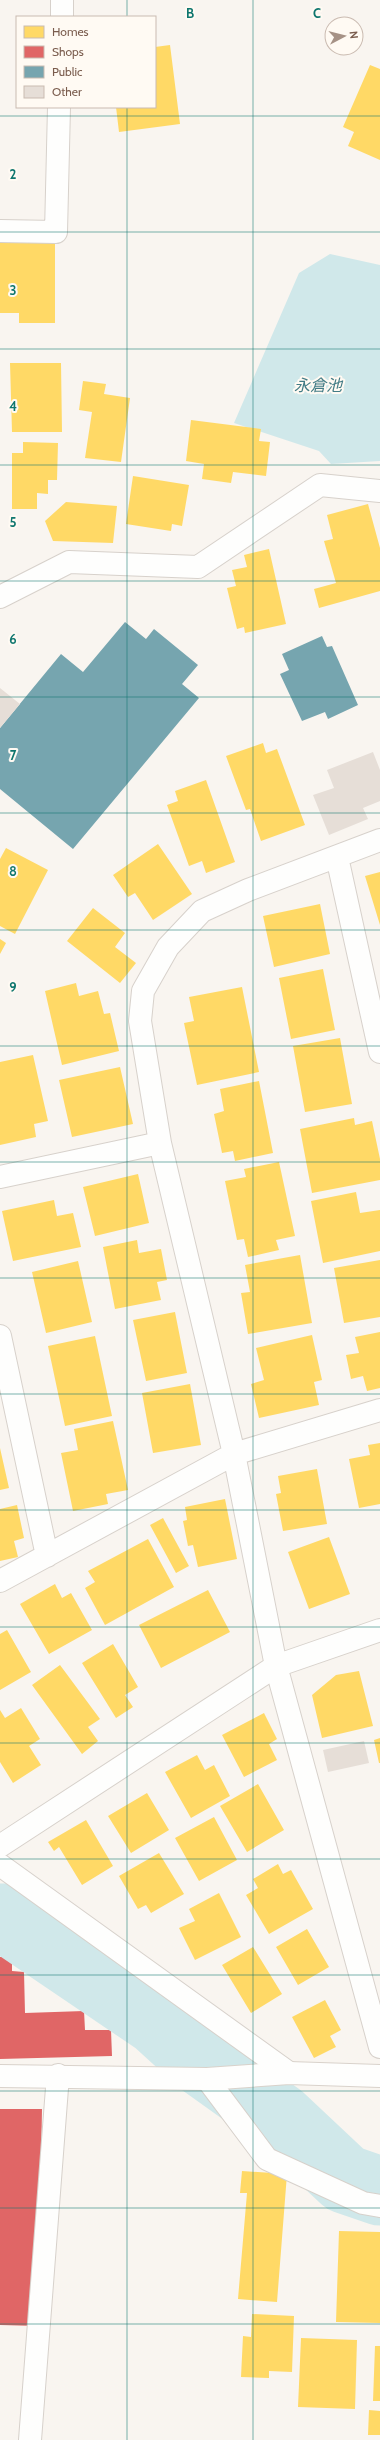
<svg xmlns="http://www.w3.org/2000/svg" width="380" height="2440" font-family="Cabin,'Noto Sans JP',sans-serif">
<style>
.water{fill:#d0e8ea}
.homes{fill:#ffd966}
.shops{fill:#e06666}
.public{fill:#76a5af}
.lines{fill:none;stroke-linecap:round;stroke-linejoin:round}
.stream{stroke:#d0e8ea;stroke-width:11}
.river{stroke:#d0e8ea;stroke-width:69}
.building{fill:#e6ded7}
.street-casing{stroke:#d7d1cb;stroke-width:24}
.secondary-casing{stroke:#d9d2cb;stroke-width:24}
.street{stroke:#fefefd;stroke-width:22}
.secondary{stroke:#fefefd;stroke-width:22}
.grid{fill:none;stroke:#0f766e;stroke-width:1;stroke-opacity:0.55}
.labels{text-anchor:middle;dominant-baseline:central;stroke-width:4;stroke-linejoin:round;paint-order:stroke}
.water-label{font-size:16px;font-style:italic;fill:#437c86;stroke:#fffaf3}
.grid-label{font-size:13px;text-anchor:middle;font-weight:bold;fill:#0f766e;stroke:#fffaf3;stroke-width:4;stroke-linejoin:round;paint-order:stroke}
</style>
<rect width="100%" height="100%" fill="#f9f5f0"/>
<path class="water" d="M330,254L380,265V461L331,464L319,451L234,423L299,273Z"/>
<path class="homes" d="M170,45L180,124L119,132L116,107H155V47Z
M370,65L380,69V160L348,146L354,132L343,127Z
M0,241H55V323H19V313H0Z
M10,363H61L62,432H12Z
M83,381L106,384L104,394L130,398L121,462L85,458L92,412L79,410Z
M191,420L261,429L259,441L270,442L266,476L233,472L231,483L202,479L204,464L186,461Z
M23,442L58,443L57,480H48V494L37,493V509H12V453H23Z
M133,476L189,485L182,526L172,524L171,531L126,524Z
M66,502L117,506L113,543L53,541L45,521Z
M368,504L380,548V591L319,608L314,589L336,583L324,541L333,539L327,515Z
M269,549L286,624L245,633L244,627L237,629L227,588L236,586L232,570L247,567L244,555Z
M263,743L266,753L277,749L305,825L261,841L250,809L246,810L226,756Z
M206,780L235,862L206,873L202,861L189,866L167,805L178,801L175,791Z
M158,844L192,894L153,920L135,893L128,897L113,875Z
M6,848L48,870L15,934L0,926V859Z
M380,872V925L365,876Z
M320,904L330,954L274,967L263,916Z
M93,908L125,933L115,947L136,963L120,983L67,941Z
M0,939L6,943L0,954Z
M323,969L335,1030L291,1039L279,978Z
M76,983L79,996L98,991L104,1014L110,1013L119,1051L62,1065L45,991Z
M242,987L259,1072L197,1085L184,1023L194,1021L189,997Z
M340,1038L352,1104L305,1112L293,1046Z
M33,1055L48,1121L34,1124L36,1137L0,1145V1062Z
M120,1067L133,1124L72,1137L59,1080Z
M259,1081L273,1153L235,1161L233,1151L222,1153L214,1114L224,1111L220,1089Z
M354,1118L355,1125L372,1121L380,1159V1180L312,1193L300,1129Z
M279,1162L295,1236L276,1240L279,1250L248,1257L244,1239L237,1240L225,1181L246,1177L244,1169Z
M138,1174L149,1223L95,1236L83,1187Z
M356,1192L360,1213L380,1210V1251L323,1263L311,1201Z
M54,1200L57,1216L73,1213L81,1247L13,1261L2,1211Z
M137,1240L139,1253L161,1249L167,1280L157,1282L161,1300L115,1309L103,1247Z
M300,1255L312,1323L248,1334L241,1293L250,1292L245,1265Z
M380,1260V1317L344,1323L334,1268Z
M78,1261L92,1322L46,1333L32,1272Z
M175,1312L187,1373L146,1381L133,1320Z
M380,1332V1388L367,1391L363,1376L351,1379L346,1355L359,1353L355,1337Z
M312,1335L322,1380L314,1382L319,1405L259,1418L251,1384L264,1380L256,1348Z
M95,1336L112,1416L65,1426L48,1346Z
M190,1384L201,1445L153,1453L142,1393Z
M113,1421L128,1490L106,1494L108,1504L73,1511L61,1453L78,1450L74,1429Z
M380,1443V1504L359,1508L349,1459L370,1455L368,1445Z
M0,1448L9,1488L0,1490Z
M317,1469L327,1524L283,1531L276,1494L281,1493L278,1476Z
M225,1499L237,1559L198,1567L193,1545L188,1546L183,1521L187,1520L185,1507Z
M17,1505L24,1538L14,1541L18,1557L0,1561V1509Z
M163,1518L189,1566L176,1573L150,1525Z
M329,1537L350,1594L309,1609L288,1552Z
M148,1539L174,1587L105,1625L85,1588L95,1582L88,1571Z
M55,1584L62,1598L71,1593L92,1630L49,1654L20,1604Z
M208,1590L230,1632L161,1668L139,1625Z
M7,1630L31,1672L0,1690V1634Z
M113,1644L138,1687L125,1695L133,1707L116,1718L82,1663Z
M60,1665L100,1719L88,1727L98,1741L82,1754L32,1685Z
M359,1671L373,1726L322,1738L312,1695L336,1675Z
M21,1708L40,1739L29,1746L41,1765L13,1783L0,1762V1710L5,1718Z
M264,1713L277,1739L269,1744L277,1760L244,1777L222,1735Z
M380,1738V1763H379L374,1740Z
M197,1755L205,1770L214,1765L230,1796L191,1818L165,1772Z
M258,1784L284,1830L247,1852L220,1806Z
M147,1793L169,1830L131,1853L108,1816Z
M214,1817L237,1860L199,1881L175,1838Z
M86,1820L113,1866L82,1885L59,1847L54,1851L48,1842Z
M159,1853L184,1894L151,1913L146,1905L138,1909L119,1876Z
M278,1864L283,1874L291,1870L313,1909L269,1934L246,1895L258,1888L253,1879Z
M219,1893L241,1937L195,1960L179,1928L195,1921L189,1909Z
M307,1929L329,1967L298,1985L276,1947Z
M253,1947L282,1994L251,2013L222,1965Z
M325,2000L341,2030L330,2036L336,2047L314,2058L292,2017Z
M242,2171L287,2174L277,2302L238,2299L247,2193H240Z
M339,2231L380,2232V2323L336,2322Z
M252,2314L294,2316L292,2372L269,2371V2378L241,2377L243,2336L251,2337Z
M301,2338L357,2340L355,2409L298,2407Z
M375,2346H380V2401H373Z
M369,2410L380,2411V2435H368Z"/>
<path class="shops" d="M12,1956V1971L24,1972L25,2013L84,2011L85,2030H111L112,2056L0,2059V1957Z
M0,2109H42L38,2326L0,2325Z"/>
<path class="public" d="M125,622L146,639L154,629L198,665L182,684L199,698L73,849L0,789V728L61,654L83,672Z
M322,636L327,647L332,646L358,705L328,719L325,712L302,721L280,674L289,670L282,654Z"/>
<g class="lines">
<path class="stream" d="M0,1912L5,1918"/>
<path class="river" d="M0,1918H5L157,2021L202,2062L279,2117L345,2179L380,2191"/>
</g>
<path class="building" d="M0,688L20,704L0,728Z
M373,752L380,770V801L363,808L368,819L329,835L313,795L334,788L327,770Z
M364,1741L369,1763L328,1772L323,1750Z"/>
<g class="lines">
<g class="street-casing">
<path id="street" d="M62,17V0
M0,231L56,232L59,107
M0,597L69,562L198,567L320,485L380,491
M337,857L380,1052
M0,1177L160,1143L140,1021L143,991L168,947L202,911L248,890L380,840
M0,1336L47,1556
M380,1410L234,1454L276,1666L380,1630
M0,1581L234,1454L160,1143
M0,1846L276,1666L380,2047
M0,1865L289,2073
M207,2079L267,2159L363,2203L380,2206
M30,2440L58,2075"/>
</g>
<g class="secondary-casing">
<path id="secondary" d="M0,2076L207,2079L289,2073L380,2076"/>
</g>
<use href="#street" class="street"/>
<use href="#secondary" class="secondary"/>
</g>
<path class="grid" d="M127,0V17M253,0V2440M127,107V2440M0,116H380M0,232H380M0,349H380M0,465H380M0,581H380M0,697H380M0,813H380M0,930H380M0,1046H380M0,1162H380M0,1278H380M0,1394H380M0,1510H380M0,1627H380M0,1743H380M0,1859H380M0,1975H380M0,2091H380M0,2208H380M0,2324H380"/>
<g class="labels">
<g class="water-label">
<text x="318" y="385">永倉池</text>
</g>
</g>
<g class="grid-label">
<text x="190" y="18">B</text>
<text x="317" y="18">C</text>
<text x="13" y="179">2</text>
<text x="13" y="295">3</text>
<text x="13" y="411">4</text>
<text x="13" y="527">5</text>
<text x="13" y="644">6</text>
<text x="13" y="760">7</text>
<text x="13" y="876">8</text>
<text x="13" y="992">9</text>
</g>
<rect x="16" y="16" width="140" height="92" fill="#fffaf3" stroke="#cabbb1"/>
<rect x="24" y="26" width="20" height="12" fill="#ffd966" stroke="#cabbb1"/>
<text x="52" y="36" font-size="12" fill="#7a5c4d">Homes</text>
<rect x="24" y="46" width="20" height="12" fill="#e06666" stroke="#cabbb1"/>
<text x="52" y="56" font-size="12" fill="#7a5c4d">Shops</text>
<rect x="24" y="66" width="20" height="12" fill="#76a5af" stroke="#cabbb1"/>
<text x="52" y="76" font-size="12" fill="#7a5c4d">Public</text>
<rect x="24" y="86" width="20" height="12" fill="#e6ded7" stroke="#cabbb1"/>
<text x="52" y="96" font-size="12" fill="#7a5c4d">Other</text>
<g transform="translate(344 36) rotate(83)"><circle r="19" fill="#fffaf3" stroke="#cabbb1"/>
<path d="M0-3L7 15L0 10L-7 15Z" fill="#a69286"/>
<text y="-6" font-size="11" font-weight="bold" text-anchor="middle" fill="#7a5c4d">N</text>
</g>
</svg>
